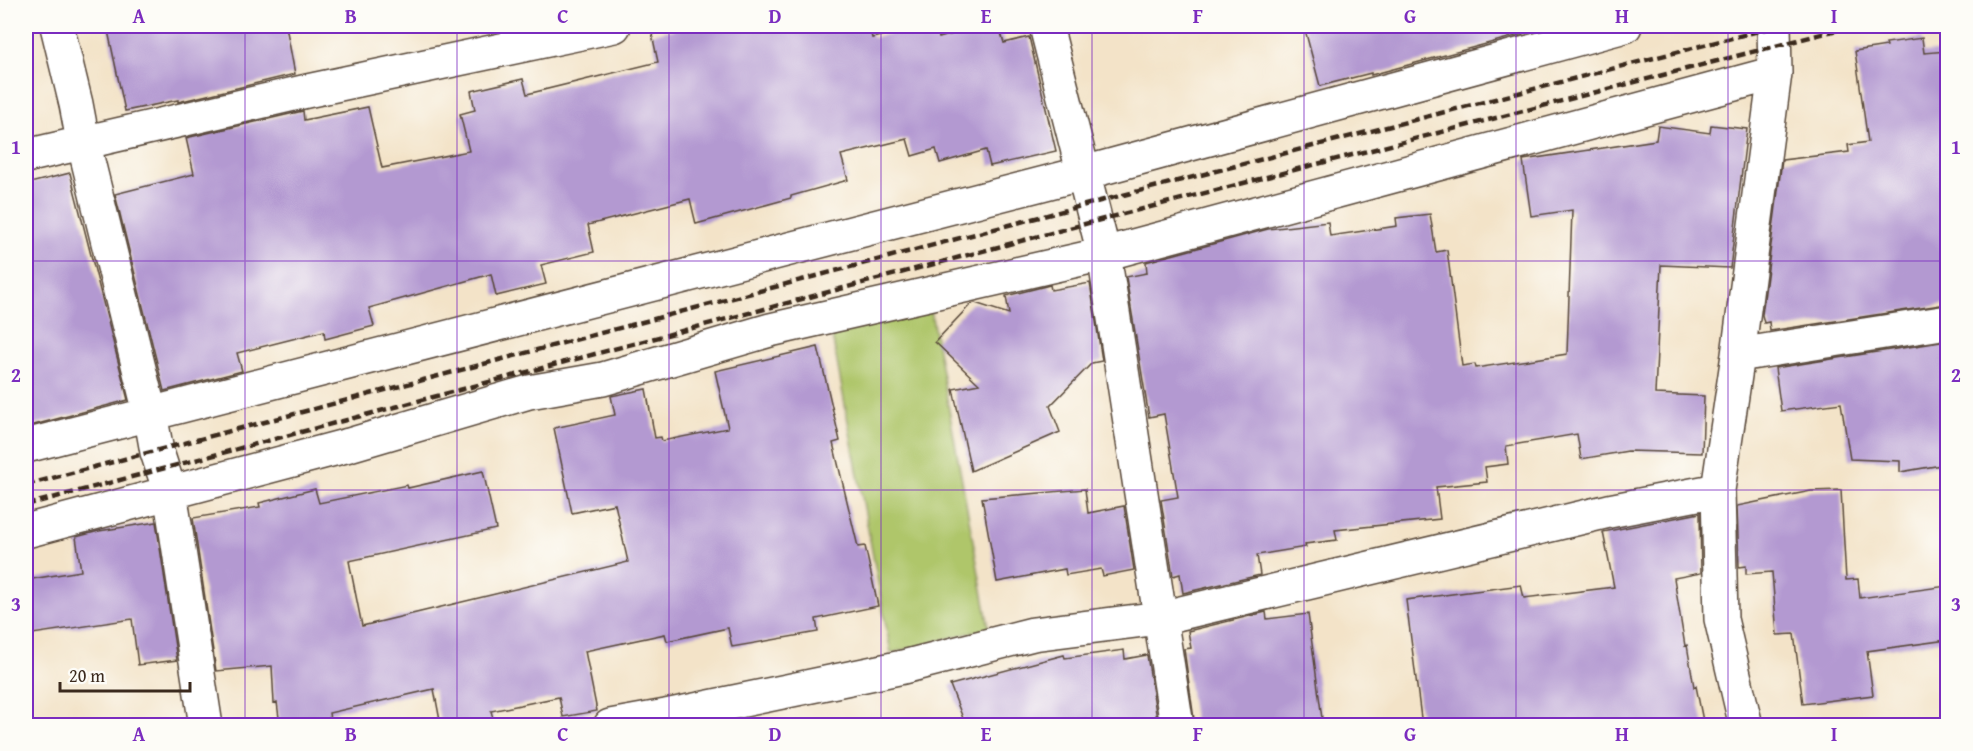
<svg xmlns="http://www.w3.org/2000/svg" width="1973" height="751" font-family="'Gentium Book Plus',serif">
<style>
.green{fill:#afc66b;stroke:#757844;stroke-width:1.5}
.building{fill:#b399d1}
.lines{fill:none;stroke-linecap:round;stroke-linejoin:round}
.minor-casing{stroke:#574638;stroke-width:36}
.minor{stroke:#fff;stroke-width:33}
.rail{stroke:#3b2a1e;stroke-width:4.5;stroke-dasharray:9 4.5;stroke-linecap:butt}
.grid{fill:none;stroke:#7b2cbf;stroke-width:1.5;stroke-opacity:0.55}
.neatline{fill:none;stroke:#7b2cbf;stroke-width:2}
.grid-label{font-size:20px;text-anchor:middle;font-weight:bold;fill:#7b2cbf}
</style>
<rect width="100%" height="100%" fill="#fdfcf7"/>
<filter id="ink" filterUnits="userSpaceOnUse"><feTurbulence type="fractalNoise" baseFrequency=".0167" numOctaves="2"/><feDisplacementMap in="SourceGraphic" scale="12" xChannelSelector="R" yChannelSelector="G"/><feConvolveMatrix kernelMatrix="1 2 1 2 8 2 1 2 1" color-interpolation-filters="sRGB"/></filter>
<filter id="wash" filterUnits="userSpaceOnUse"><feTurbulence type="fractalNoise" baseFrequency=".008" numOctaves="4" result="noise"/><feDisplacementMap in="SourceGraphic" scale="24" xChannelSelector="R" yChannelSelector="G"/><feGaussianBlur stdDeviation="1.35" result="paint"/><feColorMatrix in="noise" values="0 0 0 0 0 0 0 0 0 0 0 0 0 0 0 0 0 1.4 0 .05"/><feComposite in="paint" operator="in"/></filter>
<g filter="url(#wash)">
<rect width="100%" height="100%" fill="#f3e3c8"/>
<path class="green" d="M931,312L989,628L891,653L832,335Z"/>
<g id="blocks">
<path class="building" d="M107,26H286L295,74L178,102V100L125,111Z
M690,26H869L872,38L921,26H936L939,38L981,26H999L1004,43L1029,37L1056,151L990,166L986,150L940,163L936,149L912,156L907,139L841,155L848,180L791,196V198L696,224L690,199L588,225L594,252L541,265L546,284L496,296L491,274L369,308L374,326L325,339L324,331L237,353L242,371L164,391L115,194L194,174L186,138L303,111L304,120L368,107L382,168L469,151L460,114L475,110L471,91L523,79L527,94L658,62L652,34Z
M1304,26H1522L1523,34L1371,75V73L1320,86Z
M1922,38L1924,53L1947,51V304L1770,331L1769,322L1764,323L1762,315L1782,160L1849,152L1848,145L1868,142L1855,51L1887,46L1886,43Z
M1711,125L1747,129L1730,268L1661,265L1655,394L1704,396L1702,453L1628,451L1581,459L1577,434L1506,446L1508,464L1485,467L1487,482L1436,487L1440,519L1335,530L1337,540L1305,544L1306,547L1257,555L1260,575L1183,593L1180,574L1173,576L1161,500L1178,497L1164,414L1149,417L1126,277L1147,273L1146,262L1268,229L1328,222L1330,236L1397,226L1396,218L1430,214L1436,252L1447,250L1462,366L1475,364L1476,368L1567,354L1572,210L1531,216L1523,160L1656,140L1658,126L1710,133Z
M70,173L128,400L26,427V184Z
M1090,283L1102,361L1092,363L1050,406L1060,432L971,471L953,389L979,384L935,342L971,304L975,303L1009,314L1006,296L1050,285L1051,290Z
M1947,341V464L1900,472V461L1850,459L1841,403L1781,411L1775,368Z
M818,347L840,441L833,443L858,547L865,546L878,606L816,619L818,632L732,647L728,628L667,641L665,634L585,651L597,711L563,717L559,697L491,711L495,726H441L434,689L329,713L331,726H280L277,702L274,703L272,666L216,671L193,518L260,507L259,503L315,489L319,503L407,485L408,488L483,471L496,529L349,561L362,626L628,562L615,504L572,513L554,428L615,415L611,396L646,389L655,438L661,437L662,441L728,428L715,371Z
M1085,489L1088,513L1124,506L1134,570L1103,576L1101,569L1066,575L1065,569L997,582L982,498Z
M1841,490L1846,580L1858,579L1860,598L1947,586V640L1867,651L1873,695L1803,704L1794,634L1777,635L1772,572L1746,574V566L1739,567L1737,506L1811,491Z
M1700,513L1701,573L1674,578L1685,646L1687,645L1694,687L1696,686L1704,726H1422L1406,600L1521,585L1524,598L1614,587L1603,532Z
M156,522L177,660L138,665L132,619L26,635V580L81,571L76,537L99,531Z
M1266,612L1267,619L1308,614L1323,726H1195L1184,649L1191,648L1188,631Z
M1124,650L1125,659L1147,655L1158,726H966L950,685L1064,655L1065,658Z"/>
</g>
</g>
<g filter="url(#ink)">
<use href="#blocks" fill-opacity="0" stroke="#574638" stroke-width="1.5"/>
<g class="lines">
<g class="minor-casing">
<path id="minor" d="M57,26L76,104L83,141L150,413L157,452L170,492L206,726
M1046,26L1104,254L1177,726
M26,156L307,91L614,26
M1738,355L1948,322
M26,446L1084,173L1625,26
M26,531L349,445L529,392L603,379L770,330L1104,254L1775,73
M610,726L666,716L903,667L1033,634L1160,618L1609,511L1718,490
M1746,726L1721,619L1718,490L1738,355L1775,73L1774,26"/>
</g>
<use href="#minor" class="minor"/>
<path class="rail" d="M26,485L1100,201L1778,26
M26,505L1096,221L1853,26"/>
</g>
</g>
<path class="grid" d="M245,26V726M457,26V726M669,26V726M881,26V726M1092,26V726M1304,26V726M1516,26V726M1728,26V726M26,261H1948M26,490H1948"/>
<rect width="1973" height="751" fill="none" stroke="#fdfcf7" stroke-width="66"/>
<path d="M60 682v9h130v-9" fill="none" stroke="#3b2a1e" stroke-width="3"/>
<text x="69" y="682" font-size="18" fill="#3b2a1e" stroke="#fdfcf7" stroke-width="4.5" paint-order="stroke">20 m</text>
<rect x="33" y="33" width="1907" height="685" class="neatline"/>
<g class="grid-label">
<text x="139" y="23">A</text>
<text x="351" y="23">B</text>
<text x="563" y="23">C</text>
<text x="775" y="23">D</text>
<text x="986" y="23">E</text>
<text x="1198" y="23">F</text>
<text x="1410" y="23">G</text>
<text x="1622" y="23">H</text>
<text x="1834" y="23">I</text>
<text x="16" y="154">1</text>
<text x="1956" y="154">1</text>
<text x="16" y="382">2</text>
<text x="1956" y="382">2</text>
<text x="16" y="611">3</text>
<text x="1956" y="611">3</text>
<text x="139" y="741">A</text>
<text x="351" y="741">B</text>
<text x="563" y="741">C</text>
<text x="775" y="741">D</text>
<text x="986" y="741">E</text>
<text x="1198" y="741">F</text>
<text x="1410" y="741">G</text>
<text x="1622" y="741">H</text>
<text x="1834" y="741">I</text>
</g>
</svg>
